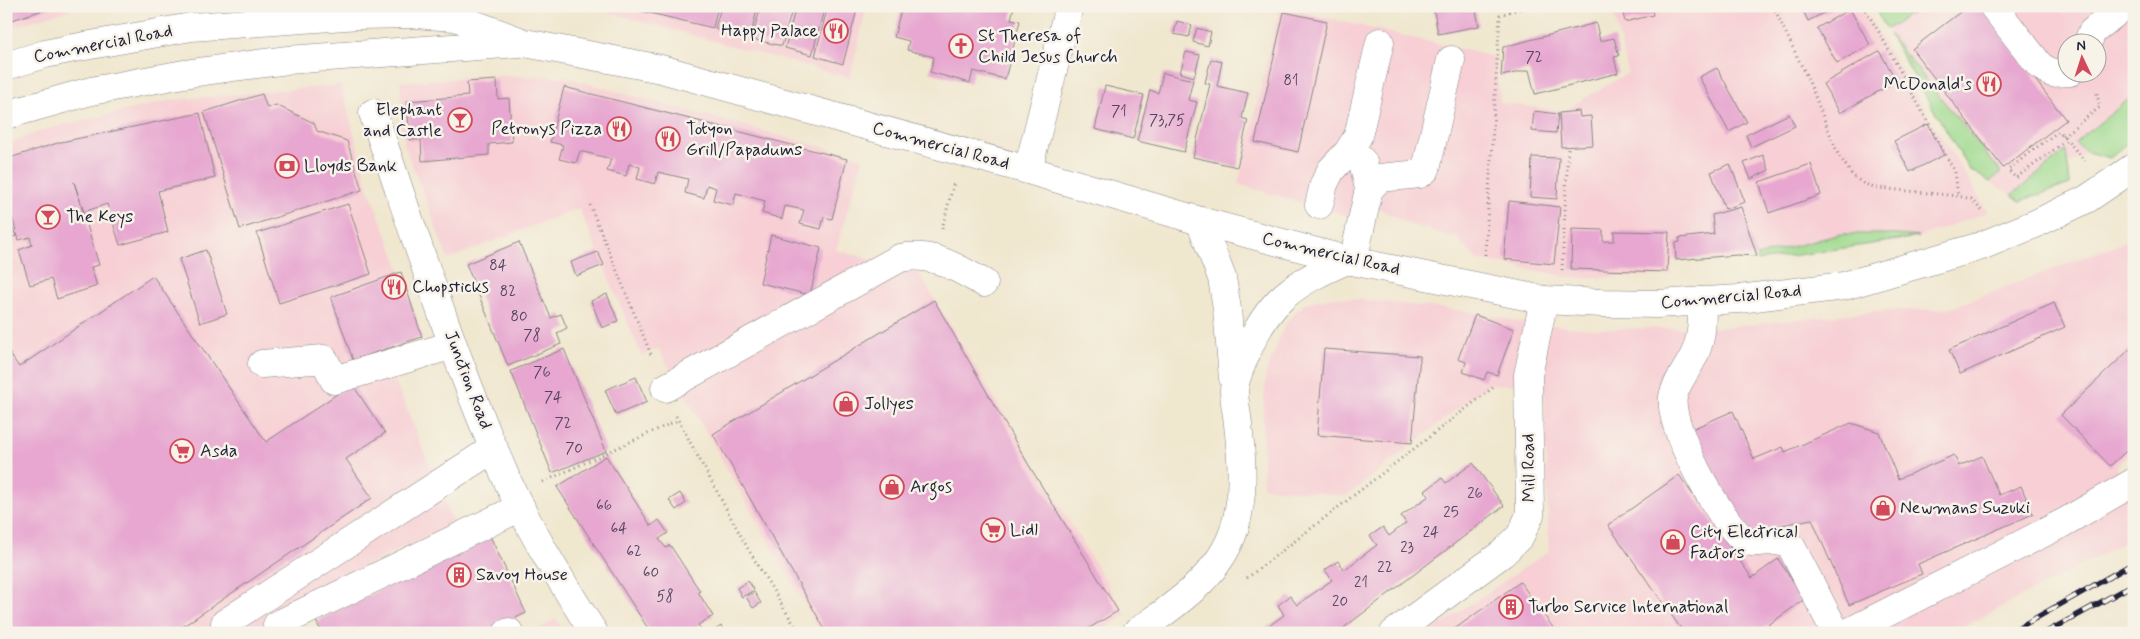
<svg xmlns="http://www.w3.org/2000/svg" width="2140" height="639" font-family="Mynerve,sans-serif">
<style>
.built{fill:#f7cfd4;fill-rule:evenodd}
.green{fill:#9eda8e;stroke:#607e64}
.building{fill:#e7a7d0}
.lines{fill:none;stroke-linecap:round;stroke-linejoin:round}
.minor-casing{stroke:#898485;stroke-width:29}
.major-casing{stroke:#898485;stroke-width:29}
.path{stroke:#898485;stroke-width:3;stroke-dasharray:1 4;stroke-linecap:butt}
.minor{stroke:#fff;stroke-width:28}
.major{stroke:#fff;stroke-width:28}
.rail-casing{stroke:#22223b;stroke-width:5.5}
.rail{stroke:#f7f3e8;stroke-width:4;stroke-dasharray:11;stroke-linecap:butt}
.labels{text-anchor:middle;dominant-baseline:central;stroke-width:5;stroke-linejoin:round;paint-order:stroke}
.number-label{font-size:15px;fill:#534360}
.poi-label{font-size:18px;fill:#22223b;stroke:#f7f3e8;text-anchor:start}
.street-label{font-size:18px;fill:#22223b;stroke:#f7f3e8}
</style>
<rect width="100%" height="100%" fill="#f7f3e8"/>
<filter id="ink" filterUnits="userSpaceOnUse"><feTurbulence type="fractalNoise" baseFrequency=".02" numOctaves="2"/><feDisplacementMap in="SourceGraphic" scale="10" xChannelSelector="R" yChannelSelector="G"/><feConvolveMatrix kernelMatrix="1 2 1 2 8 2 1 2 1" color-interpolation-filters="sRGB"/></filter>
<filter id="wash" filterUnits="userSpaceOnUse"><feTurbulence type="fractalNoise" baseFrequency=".0096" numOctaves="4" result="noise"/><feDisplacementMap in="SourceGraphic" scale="20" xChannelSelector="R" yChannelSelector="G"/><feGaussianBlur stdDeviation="1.12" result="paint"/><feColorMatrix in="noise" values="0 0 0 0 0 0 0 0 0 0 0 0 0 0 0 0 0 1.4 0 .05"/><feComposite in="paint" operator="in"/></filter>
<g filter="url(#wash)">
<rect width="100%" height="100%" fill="#f0e7cf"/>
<path class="built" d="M6,6H82L6,29Z
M585,6H867L850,78Z
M1612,6H1861L1988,212L1918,237L1887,234L1763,257L1671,260V275L1574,278L1476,259L1457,238L1411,225L1378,208L1344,215L1238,184L1280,7L1494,57L1500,103L1563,111L1628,73Z
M1873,6H2134V115L2080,157L2012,195L1969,169ZM2068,42H2098V72H2068Z
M499,76L563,77L863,158L836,250L918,272L1126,615L1098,633H821L658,348L642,356L579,208L448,259L404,143L400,82Z
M341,85L369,190L401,272L422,337L382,350L454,524L265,614L262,633H6V144L47,129L172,100Z
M2134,238V451L2116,467L2134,489V537L1953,633H1428L1549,551L1544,386L1489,384L1347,496L1263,487V416L1266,373L1285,324L1305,303L1333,297L1467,311L1526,323L1589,329L1717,328L1878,311L1948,309Z
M556,619L565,633H532Z"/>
<path class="green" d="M1873,6H1923L1887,29Z
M1889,34L2001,172L1990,182L1969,169Z
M2134,95V138L2110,158L2087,152L2075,143Z
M2066,151L2070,184L2020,201L2012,195Z
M1841,234H1887L1918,237L1757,261V256Z"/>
<g id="blocks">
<path class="building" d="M6,6H52V7L6,22Z
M634,6H718L713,28L633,9Z
M721,6H758L750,38L715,29Z
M761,6H793L782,46L752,39Z
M796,6H825L812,55L785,48Z
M828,6H858L843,64L815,56Z
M902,6H1014L1011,19L1020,21L1005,79L973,71L970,83L930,72L934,57L907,50L909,41L894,37Z
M1433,6H1475L1479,26L1438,34Z
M1621,6H1651L1653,15L1625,22Z
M1801,6H1837L1808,21Z
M1968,6H1979L2066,120L2003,168L1912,49Z
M1850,9L1870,45L1837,63L1817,28Z
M1284,12L1327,21L1298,152L1255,142Z
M1177,21L1192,25L1189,37L1174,34Z
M1596,23L1600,41L1614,38L1619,56L1614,57L1618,73L1535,94L1529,70L1501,76L1503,47Z
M1197,28L1211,32L1208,46L1193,42Z
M1879,51L1897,81L1840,113L1823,84Z
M1186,52L1200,55L1194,77L1180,73Z
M1211,59L1222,62L1217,86L1248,93L1242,118L1248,120L1237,167L1193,157L1210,84L1205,83Z
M1717,68L1747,122L1729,132L1699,77Z
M1163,73L1193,80L1188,100L1197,102L1184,152L1137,141L1150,90L1158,93Z
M497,80L498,99L509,98L512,142L489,144V155L422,161L421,139L410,140L407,101L468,96L467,82Z
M1105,86L1144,95L1133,139L1095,129Z
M564,87L847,159L832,219L824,217L821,229L800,224L804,210L785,206L782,219L762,213L765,201L736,193L733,205L713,200L716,188L707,185L704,198L685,193L688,179L658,172L655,184L637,179L640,167L629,164L626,176L607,171L611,159L580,151L576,163L559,159L563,145L550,142Z
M262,94L267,108L276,105L314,123L317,131L347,141L362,190L240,229L204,112Z
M1534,111L1558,114L1556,133L1532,131Z
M1579,111L1580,117L1591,116L1593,145L1561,147L1559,113Z
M200,113L215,178L158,191L168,232L120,245L107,204L84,212L74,182L99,265L91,267L97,286L57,299L51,279L30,285L19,250L32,245L30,237L19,240L6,198V178L10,176L6,159L61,142Z
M1789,114L1795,126L1751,147L1746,135Z
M1928,124L1944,155L1910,172L1894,141Z
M1763,155L1769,170L1751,179L1744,163Z
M1532,157L1559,158L1557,199L1530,197Z
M1730,164L1745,202L1725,209L1711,172Z
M1811,164L1821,195L1769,213L1759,182Z
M1509,201L1560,207L1554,264L1504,259Z
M348,204L371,274L279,303L257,233Z
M1741,207L1757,256L1737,255L1676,260L1675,243L1680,242L1679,238L1714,234L1712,215Z
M6,211L16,236L6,240Z
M1572,229L1603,230V241H1614V231L1669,232L1667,272L1571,269Z
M771,235L821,248L810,295L760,283Z
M519,242L551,318L561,314L567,328L557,333L561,344L508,366L466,264Z
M206,250L227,314L200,323L179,259Z
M598,252L604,265L576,276L571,262Z
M401,272L422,337L353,360L331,297Z
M153,276L266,442L352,384L385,433L346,459L372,498L176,631L177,633H6V348L19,367Z
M607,294L618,321L602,328L591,301Z
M934,300L1027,462L1118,611L1081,633H827L713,434Z
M2054,303L2065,327L1960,374L1949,350Z
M1475,315L1514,329L1497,375L1487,372L1484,380L1463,372L1466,362L1458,359Z
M2132,347L2134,444L2110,466L2061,415Z
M564,349L606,451L552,473L511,371Z
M1324,349L1420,356L1412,443L1317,435Z
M636,377L647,402L616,415L605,390Z
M1733,411L1754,459L1783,447L1785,452L1851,423L1879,432L1898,479L1954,455L1959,466L1982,456L1999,495L2021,486L2033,514L1918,564L1922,574L1849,605L1812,519L1751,531L1712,476L1692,429Z
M606,456L651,526L659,520L668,533L659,539L666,548L670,545L700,591L698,592L713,616L698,625L704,633H651L557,487Z
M1473,463L1504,506L1337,633H1259L1284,615L1278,605L1290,596L1297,605L1332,580L1325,570L1338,561L1344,570L1377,545L1370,536L1383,527L1389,536L1406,523L1401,516L1429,496L1425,491L1442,478L1446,483Z
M1679,475L1752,578L1778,559L1805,599L1757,633H1684L1608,525Z
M680,493L686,503L676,510L669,500Z
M490,536L526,613L484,633H322L316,621Z
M748,581L754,590L742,597L737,588Z
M1520,582L1557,633H1449Z
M754,592L761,603L753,608L746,597Z
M721,626L725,633H711Z"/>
</g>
</g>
<g filter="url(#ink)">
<use href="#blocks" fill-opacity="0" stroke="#898485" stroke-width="1"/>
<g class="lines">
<g class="minor-casing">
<path id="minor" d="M1993,6L2040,66L2052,73L2070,72
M2088,42L2092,32L2124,6
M373,113C414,233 453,355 503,471C528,528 561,581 594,633
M1350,149L1363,162L1369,189L1353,261
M1028,170L1069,6
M1369,189L1380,178L1420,174L1426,169L1451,60
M1319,205L1324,184L1331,170L1348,152L1358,136L1380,42
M1200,221L1222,278L1227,309L1233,378
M1701,301C1703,324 1702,343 1690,363C1684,374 1675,385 1673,397C1668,427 1719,519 1742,538C1755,549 1777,533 1792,548L1836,633
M262,364L324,359L334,380L453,345
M665,388L900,258C932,251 957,268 984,283
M225,623L494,448
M281,633L277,625L521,507
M507,633L509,632
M1136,633C1174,605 1219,577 1234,530C1245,495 1242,460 1238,424C1237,413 1234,401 1234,390C1235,378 1241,365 1246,354C1268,299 1295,283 1347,260
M1394,633L1503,553L1520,536L1530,515L1528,375L1544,300
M1847,633L2063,523L2134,482"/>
</g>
<g class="major-casing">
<path id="major" d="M6,66L45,54L74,48L191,27L359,15L414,14L455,17L525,43L661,69L1028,170L1200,221L1347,260L1544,300L1602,303L1657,304L1739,299L1844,286L1981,246L2035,224L2087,199L2134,167
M6,115L91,91L184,74L234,67L288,60L519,43"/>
</g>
<path class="path" d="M1773,6L1808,79L1838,154L1853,176L1864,184L1878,188L1958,196L1971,199L1982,211
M1863,6L1879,32L1955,172L1958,196
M2063,136L2100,107L2096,90
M2031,146L2034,149L2008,170L2016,178L2067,140L2085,161
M2033,150L2059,131L2067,140
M590,205L652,357
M942,229L954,182
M1485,255L1500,15L1528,6
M1562,270L1568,148
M676,416L748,549L799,633
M543,482L678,420
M1247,578L1495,386"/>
<use href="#minor" class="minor"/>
<use href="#major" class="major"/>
<g class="rail-casing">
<path id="rail" d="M2009,633L2134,563
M2045,633L2134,584"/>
</g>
<use href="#rail" class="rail"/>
</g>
</g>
<defs>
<g id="restaurant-ring" transform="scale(1.25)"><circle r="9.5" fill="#f7f3e8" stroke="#d1495b" stroke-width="1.5"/><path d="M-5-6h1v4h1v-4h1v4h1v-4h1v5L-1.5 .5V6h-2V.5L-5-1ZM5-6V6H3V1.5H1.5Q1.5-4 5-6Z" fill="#d1495b"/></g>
<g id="church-ring" transform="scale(1.25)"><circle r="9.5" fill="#f7f3e8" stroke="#d1495b" stroke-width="1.5"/><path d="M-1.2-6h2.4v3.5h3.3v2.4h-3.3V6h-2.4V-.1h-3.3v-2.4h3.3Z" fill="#d1495b"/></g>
<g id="bar-ring" transform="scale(1.25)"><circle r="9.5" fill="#f7f3e8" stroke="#d1495b" stroke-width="1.5"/><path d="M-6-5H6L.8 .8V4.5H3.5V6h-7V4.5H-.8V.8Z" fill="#d1495b"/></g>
<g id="bank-ring" transform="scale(1.25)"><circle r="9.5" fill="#f7f3e8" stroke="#d1495b" stroke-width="1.5"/><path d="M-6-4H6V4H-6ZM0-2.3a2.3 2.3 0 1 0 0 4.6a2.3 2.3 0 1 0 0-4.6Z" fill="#d1495b"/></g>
<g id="shop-ring" transform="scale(1.25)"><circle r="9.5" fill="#f7f3e8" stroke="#d1495b" stroke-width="1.5"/><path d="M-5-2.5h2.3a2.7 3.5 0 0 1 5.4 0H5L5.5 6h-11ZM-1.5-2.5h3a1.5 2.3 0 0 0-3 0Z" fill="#d1495b"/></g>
<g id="supermarket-ring" transform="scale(1.25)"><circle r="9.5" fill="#f7f3e8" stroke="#d1495b" stroke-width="1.5"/><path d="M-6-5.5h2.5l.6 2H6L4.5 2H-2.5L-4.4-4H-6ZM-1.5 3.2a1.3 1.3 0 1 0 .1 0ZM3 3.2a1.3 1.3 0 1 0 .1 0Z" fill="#d1495b"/></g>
<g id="building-ring" transform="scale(1.25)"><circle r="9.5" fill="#f7f3e8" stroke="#d1495b" stroke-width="1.5"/><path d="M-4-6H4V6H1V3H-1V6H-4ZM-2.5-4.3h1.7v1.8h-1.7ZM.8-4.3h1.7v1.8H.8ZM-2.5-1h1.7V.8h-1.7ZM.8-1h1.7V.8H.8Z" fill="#d1495b"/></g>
</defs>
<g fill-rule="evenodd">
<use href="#restaurant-ring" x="836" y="31"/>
<use href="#church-ring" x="961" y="46"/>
<use href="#restaurant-ring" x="1989" y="84"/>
<use href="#bar-ring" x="460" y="120"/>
<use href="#restaurant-ring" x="619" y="129"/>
<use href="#restaurant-ring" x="668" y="139"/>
<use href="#bank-ring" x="287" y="166"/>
<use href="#bar-ring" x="48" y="217"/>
<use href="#restaurant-ring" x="394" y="287"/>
<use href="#shop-ring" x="846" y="404"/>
<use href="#supermarket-ring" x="182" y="451"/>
<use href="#shop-ring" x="892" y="487"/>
<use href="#shop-ring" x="1883" y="508"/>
<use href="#supermarket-ring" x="993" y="530"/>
<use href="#shop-ring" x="1673" y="542"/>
<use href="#building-ring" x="459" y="575"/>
<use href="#building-ring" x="1511" y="607"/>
</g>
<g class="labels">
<g class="number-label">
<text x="1534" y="58">72</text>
<text x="1291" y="81">81</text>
<text x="1119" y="112">71</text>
<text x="1167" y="121">73,75</text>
<text x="498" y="266">84</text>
<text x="508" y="292">82</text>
<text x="519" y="317">80</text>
<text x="532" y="336">78</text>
<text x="542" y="373">76</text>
<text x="553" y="398">74</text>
<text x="563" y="424">72</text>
<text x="574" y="449">70</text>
<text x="1475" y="494">26</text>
<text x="604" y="506">66</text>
<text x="1451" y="513">25</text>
<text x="619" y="529">64</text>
<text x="1431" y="533">24</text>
<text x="1407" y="548">23</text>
<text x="634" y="552">62</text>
<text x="1385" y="568">22</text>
<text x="651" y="573">60</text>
<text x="1361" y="583">21</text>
<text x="665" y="597">58</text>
<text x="1340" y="602">20</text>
</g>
<g class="poi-label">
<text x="818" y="31" text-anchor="end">Happy Palace</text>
<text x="978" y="36">St Theresa of<tspan x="978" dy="21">Child Jesus Church</tspan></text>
<text x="1972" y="84" text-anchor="end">McDonald's</text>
<text x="442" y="110" text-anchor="end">Elephant<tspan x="442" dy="21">and Castle</tspan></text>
<text x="602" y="129" text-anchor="end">Petronys Pizza</text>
<text x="686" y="129">Totyon<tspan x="686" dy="21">Grill/Papadums</tspan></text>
<text x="304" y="166">Lloyds Bank</text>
<text x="66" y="217">The Keys</text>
<text x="412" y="287">Chopsticks</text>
<text x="864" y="404">Jollyes</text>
<text x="200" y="451">Asda</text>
<text x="910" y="487">Argos</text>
<text x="1900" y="508">Newmans Suzuki</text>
<text x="1010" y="530">Lidl</text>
<text x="1690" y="532">City Electrical<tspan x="1690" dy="21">Factors</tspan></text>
<text x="476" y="575">Savoy House</text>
<text x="1528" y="607">Turbo Service International</text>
</g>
<g class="street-label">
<text transform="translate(103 44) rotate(-11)">Commercial Road</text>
<text transform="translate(941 146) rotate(15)">Commercial Road</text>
<text transform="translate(1331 254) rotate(13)">Commercial Road</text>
<text transform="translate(1731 297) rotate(-5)">Commercial Road</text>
<text transform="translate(468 380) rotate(69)">Junction Road</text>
<text transform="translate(1529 468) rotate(-91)">Mill Road</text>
</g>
</g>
<rect width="2140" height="639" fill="none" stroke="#f7f3e8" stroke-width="25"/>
<g transform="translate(2082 58) rotate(356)"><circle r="24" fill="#f7f3e8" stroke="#a29fa3"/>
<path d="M0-4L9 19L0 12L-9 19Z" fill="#d1495b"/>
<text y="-8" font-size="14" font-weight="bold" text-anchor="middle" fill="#22223b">N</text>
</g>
</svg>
